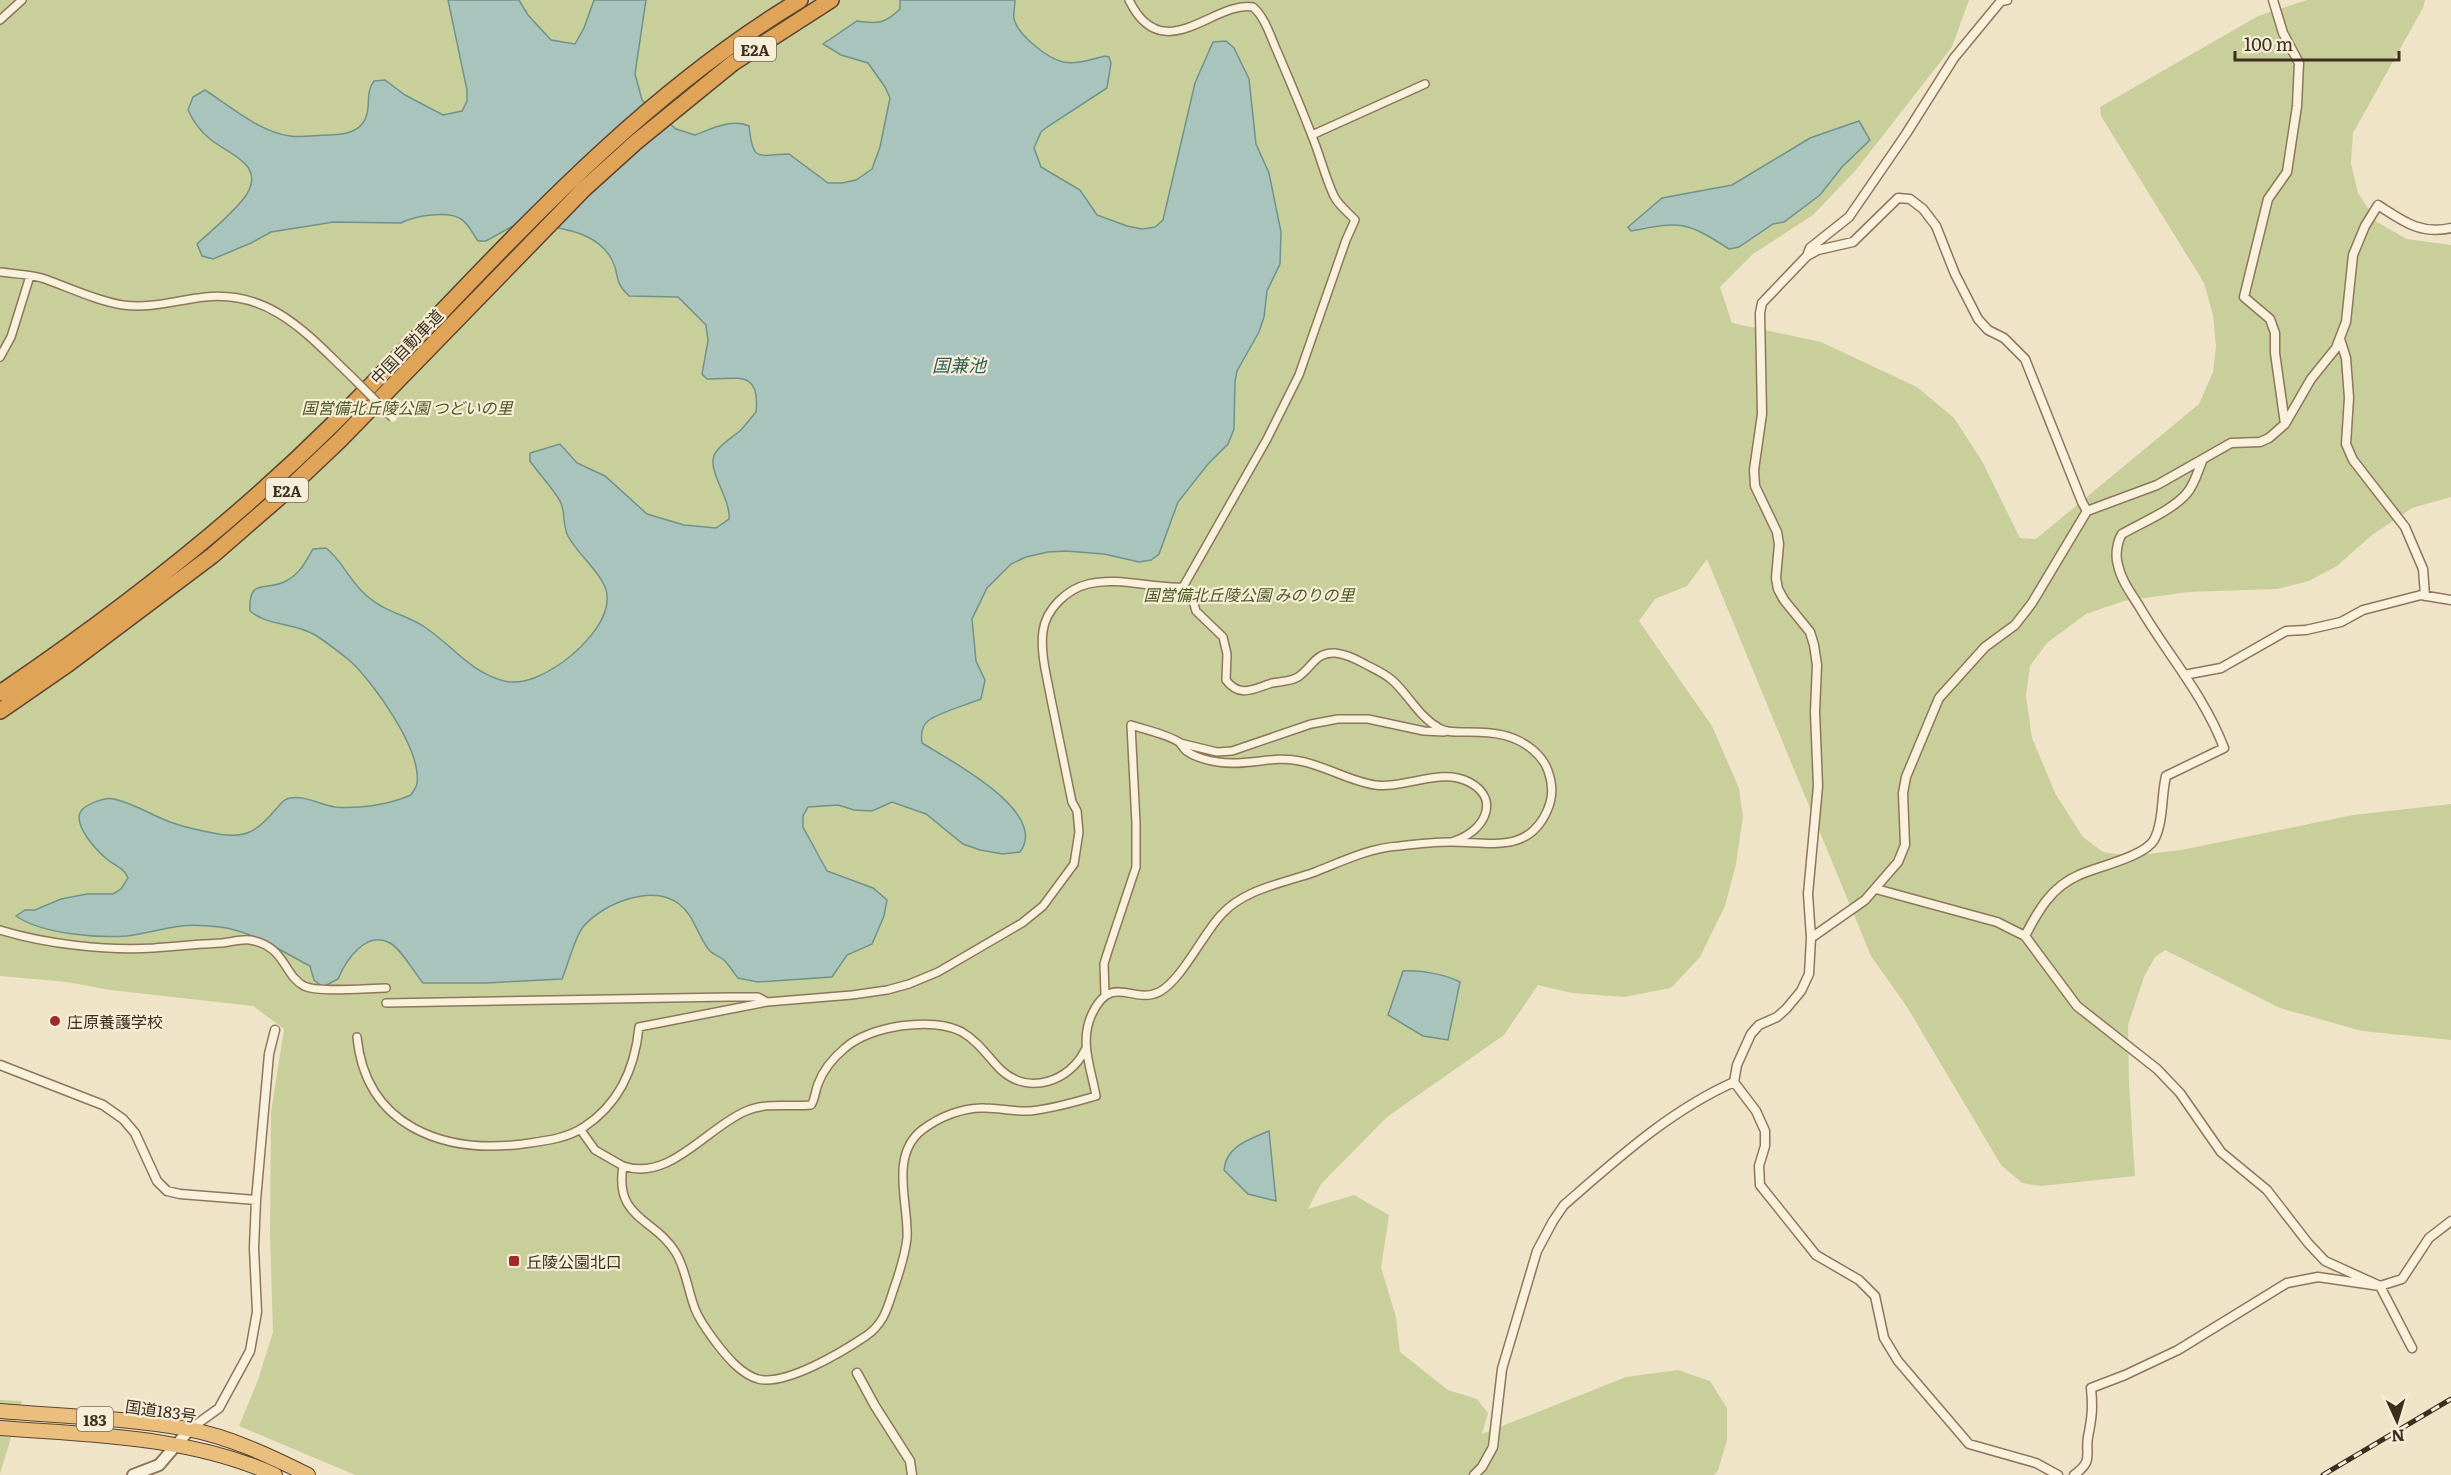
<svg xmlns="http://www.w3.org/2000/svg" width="2451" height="1475" font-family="Literata,'Noto Sans JP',serif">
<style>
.green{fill:#c9cf9b}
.water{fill:#a9c4bc;stroke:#6f938a;stroke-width:1.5}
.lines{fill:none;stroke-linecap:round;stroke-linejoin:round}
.pedestrian-casing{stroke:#8d765c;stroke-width:10}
.minor-casing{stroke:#8d765c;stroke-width:11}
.tertiary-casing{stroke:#8d765c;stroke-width:14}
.trunk-casing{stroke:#5b4430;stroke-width:16}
.motorway-casing{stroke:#5b4430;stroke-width:18}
.pedestrian{stroke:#faf1dc;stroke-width:7}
.minor{stroke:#faf1dc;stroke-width:8}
.tertiary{stroke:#faf1dc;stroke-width:10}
.trunk{stroke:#eabe7c;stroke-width:14}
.motorway{stroke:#e0a458;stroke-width:15}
.rail-casing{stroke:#3d2e20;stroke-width:5}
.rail{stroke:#f7eed8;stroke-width:3;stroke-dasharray:9;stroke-linecap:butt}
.pedestrian-bridge-casing{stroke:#8d765c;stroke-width:10;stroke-linecap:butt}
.pedestrian-bridge{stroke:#faf1dc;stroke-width:7}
.poi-dot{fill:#9e2a2b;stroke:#f7eed8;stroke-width:2}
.labels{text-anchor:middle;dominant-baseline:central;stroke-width:4.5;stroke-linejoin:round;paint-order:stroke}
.shield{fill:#f7eed8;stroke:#756857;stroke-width:1.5}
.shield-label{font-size:15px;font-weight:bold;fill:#3d2e20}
.street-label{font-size:16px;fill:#3d2e20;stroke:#f7eed8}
.park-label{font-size:16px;font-style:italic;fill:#4d5a26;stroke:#f7eed8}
.poi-label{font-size:16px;fill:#3d2e20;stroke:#f7eed8;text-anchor:start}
.water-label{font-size:18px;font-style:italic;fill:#2f5d5a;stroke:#f7eed8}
</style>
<rect width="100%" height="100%" fill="#f0e4c8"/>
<path class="green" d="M0,0H1969L1952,47L1856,170L1813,215L1753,254L1720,287L1732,323L1821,342L1917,387L1954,418L1982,461L2020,538L2036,539L2199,404L2213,372L2216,346L2213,315L2204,283L2101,116L2100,107L2258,16L2307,0H2425L2423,8L2353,133L2351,163L2358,193L2377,222L2407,239L2451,245V497L2412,508L2372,535L2337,566L2309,581L2277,589L2188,592L2124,601L2086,614L2047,643L2030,666L2026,696L2032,738L2056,795L2083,837L2103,852L2130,856L2181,850L2353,815L2451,804V1040L2362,1031L2280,1008L2165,950L2155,957L2144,977L2128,1025L2129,1083L2135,1176L2041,1186L2022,1183L2001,1165L1907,1007L1871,956L1707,559L1687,586L1655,599L1639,621L1712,726L1739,788L1743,817L1736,864L1725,906L1700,957L1671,988L1624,997L1572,993L1538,985L1504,1035L1387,1117L1321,1184L1308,1209L1354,1195L1389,1215L1381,1268L1396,1317L1400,1352L1448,1390L1477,1399L1488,1413L1482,1434L1626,1377L1678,1370L1710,1381L1727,1408V1440L1718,1470L1714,1475H355L239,1426L258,1380L273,1332L270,1234L271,1112L284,1029L253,1006L110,990L67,982L0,976Z
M0,1400L22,1401L0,1474Z"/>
<path class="water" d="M448,0H519L528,15L551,40L575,44L584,28L594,0H646L635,74L642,100L676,129L695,135C711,129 733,118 749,126C753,163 757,155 789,154L828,183H842L856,180L872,169L880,147L890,98L885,87L868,63L841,55L823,44L857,21C877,24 885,24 900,9V0H1015C1015,6 1013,13 1014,19C1018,35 1047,58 1063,62C1077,65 1092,59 1105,56L1109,57L1111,63L1107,88L1047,127L1041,132L1034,148L1041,167L1080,190L1097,215L1127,226L1142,229L1155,227L1163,220L1195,83L1213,42L1226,41L1234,48L1249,79L1256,144L1269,173L1281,232L1280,264L1267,291L1264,317L1259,332L1237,371L1235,381L1234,429L1228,444L1208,464L1178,502L1159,554L1151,560L1139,562L1104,554L1066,551L1048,552L1026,557L1011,564L987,588L972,619L976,661L985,680L981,699C969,704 937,713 928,721C921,726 921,735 922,743C949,760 1050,812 1020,852L1003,854L980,850L963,844L926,814L892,802L872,811L854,810L838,805L808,807L803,816V827L827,871L873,888L887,900L884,916L872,944L847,955L832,977L758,982L738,978C733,972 729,965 724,960C719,956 712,954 709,950C697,935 694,915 679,904C652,883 602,904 583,927C574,939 568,965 562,979L486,983H423C413,971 403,951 390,943C366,930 346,960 338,979L323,987L314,980L310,966C283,952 256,934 227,928C213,926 194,924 181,926C163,928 145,934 127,936C95,938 42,934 16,916L25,910H35L61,899L87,894H113L121,889L128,878C125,869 116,866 108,860C98,852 72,825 81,811C86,804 105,797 114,799C134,803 154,817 173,823C186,828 200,830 213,833C244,840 257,832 276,809C281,804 283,799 290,798C304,795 321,805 335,807C359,809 388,805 411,795C413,791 417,787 417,783C422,750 372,680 349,660C338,651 326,642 315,635C294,622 269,627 250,611C248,577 266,592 286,581C300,574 306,561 313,549L326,548C342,560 350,582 367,596C386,613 408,615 426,628C454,647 469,671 504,681C525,686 547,673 563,662C583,647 616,615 605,587C599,571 576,552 568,536C562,525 566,511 560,501C552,487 539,474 530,461V453L560,444L577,463L605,476L647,514L684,525L716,528L729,519C731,497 704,468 716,452C722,443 733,437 741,430C746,424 751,418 756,412C761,368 735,380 707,379L702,374L708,341L706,325L678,297L629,296C612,279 621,277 612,260C596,228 552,228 522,221L486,241H478C473,234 468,223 461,219C448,210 414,216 401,223L334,222L271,232L251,243L213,259L202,256L197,244C212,230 231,215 244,198C269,165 228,154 210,139C200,131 193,121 188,110L193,97L205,90C231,107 260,132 290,136C302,138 316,135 328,135C339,135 355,133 362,124C373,111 364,93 374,81L385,80L405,95L443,115L462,111L467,101V90Z
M1859,121L1870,140L1842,167L1820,195L1784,222L1773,224L1739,247L1729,249C1686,221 1680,221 1631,231L1628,227L1662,198L1732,185L1810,138Z
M1403,971C1420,970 1445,974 1460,982L1448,1040L1423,1036L1388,1015Z
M1269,1131L1276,1201L1248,1194L1224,1170C1226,1146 1250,1139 1269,1131Z"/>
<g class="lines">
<g class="pedestrian-casing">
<path id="pedestrian" d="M1129,0C1163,70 1214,0 1253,7C1265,17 1271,38 1277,51C1289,79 1301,107 1312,136C1320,155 1325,177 1334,196C1338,205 1349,213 1355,220L1346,240L1299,375L1267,439L1183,587
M0,20L22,0
M1312,135L1425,84
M0,272C15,274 31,274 45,279C70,288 97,301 123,305C151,309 177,300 205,297C271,290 308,335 351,376
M0,357L11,337L30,276
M1180,743L1217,752L1232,751L1311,724L1338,719H1368L1424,731L1444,732
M0,930C46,944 106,951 154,948C177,946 199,944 222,943C231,942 241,939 250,940C286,946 283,975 304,986C319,993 368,988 386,988
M1105,995L1104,964L1107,954L1136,867V823L1131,725C1146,730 1166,734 1179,742C1182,745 1184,750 1188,752C1195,757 1209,761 1218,762C1246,767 1273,755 1300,761C1326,766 1349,781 1375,785C1405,789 1441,767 1469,782C1503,800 1482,833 1454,841
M386,1003L729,997H758L767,1002L852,995L887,990L909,984L938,972L1022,923L1043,906L1074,864L1079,832L1077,811L1072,802C1065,768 1058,733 1051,699C1047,677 1040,653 1043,631C1046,609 1067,589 1088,584C1119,576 1152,589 1183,587
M357,1037C366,1127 444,1154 523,1144C543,1141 566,1139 584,1127C619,1104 635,1068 639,1027L767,1002
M580,1129L595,1150L623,1166C614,1219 655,1218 676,1253C686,1270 688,1291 695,1309C700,1322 709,1333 717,1344C727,1357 741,1374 758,1379C786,1386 842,1352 866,1336C883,1324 887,1310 893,1291C899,1274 905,1256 907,1238C909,1204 889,1156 922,1130C939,1117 963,1107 985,1108C1000,1108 1014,1112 1030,1111C1052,1109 1075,1102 1096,1096C1091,1068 1079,1041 1092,1014C1112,972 1133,1005 1159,992C1181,981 1203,934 1221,915C1244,889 1284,883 1315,872C1343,861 1369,848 1399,846C1416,844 1434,842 1451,842C1489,842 1528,854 1547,811C1553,798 1553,784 1548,771C1545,762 1540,756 1533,750C1514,734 1493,732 1469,732C1459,732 1447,733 1439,728C1419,717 1408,694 1392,680C1384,673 1374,669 1365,664C1356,659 1345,654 1335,653C1315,652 1312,668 1298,677C1290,682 1281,681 1272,683C1255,688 1240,699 1226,680L1227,654L1223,637L1196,611L1193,601L1183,587
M623,1166C670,1182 706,1128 746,1111C766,1102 789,1107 811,1105C815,1100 815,1091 818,1084C823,1070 833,1058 845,1048C869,1026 933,1016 962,1032C979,1042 988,1057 1001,1070C1029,1096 1070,1081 1085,1050"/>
</g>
<g class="minor-casing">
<path id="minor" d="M2007,0L2001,1L1954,58L1906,134L1849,217L1810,248L1807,256L1818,250L1853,242L1898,198L1910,199L1923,209L1936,226L1955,274L1978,319L1988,330L2004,338L2025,359L2082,502L2087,511
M2273,0L2283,33L2299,63L2297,106L2287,172L2268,199L2244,297L2270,319L2275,333V353L2285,424
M1807,256L1762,303L1760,313L1762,414L1754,470L1755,486L1777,532L1779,544L1776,578L1778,589L1784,600L1810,632L1814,645L1817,665L1815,712L1818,786L1808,894L1811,938L1809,974L1801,991L1786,1009L1777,1017L1759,1025L1751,1034L1737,1065L1734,1082L1756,1111L1765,1131V1146L1759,1166L1760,1185L1816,1255L1859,1280L1875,1296L1884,1338L1898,1361L1969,1444L2036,1463L2058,1475
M2340,339L2346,358L2349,398L2346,444L2353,460L2405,527L2423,569L2425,596
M2184,675L2221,668L2286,631L2306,630L2341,622L2363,610L2421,595L2451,600
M1876,889L1997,922L2025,936L2077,1006L2157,1069L2180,1093L2221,1152L2267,1190L2308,1243L2325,1261L2380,1286L2412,1348
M2025,936C2038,911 2051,887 2079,875C2096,867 2144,857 2154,840C2164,821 2161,796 2166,776L2224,748C2204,695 2167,654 2139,606C2131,593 2121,580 2118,565C2115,556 2117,542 2122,534C2141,523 2173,510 2187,493C2195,484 2198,470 2203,459
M1811,938L1865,900L1898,862L1905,845L1903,793L1906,777L1939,698L1985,647L2015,625L2032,603L2087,511L2157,485L2231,443L2260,442L2269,438L2285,424L2311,379L2336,348L2346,322L2353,255L2365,226L2378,205C2403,221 2420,235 2451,228
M0,1065L103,1105L123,1119L135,1133L157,1181L167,1191L180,1194L256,1200
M857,1373L875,1406L910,1461L912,1475
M190,1429L219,1408L250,1351L257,1312L254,1248L256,1200L269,1054L275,1030
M1474,1475L1482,1467L1493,1447L1502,1369L1537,1251L1553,1221L1564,1205C1617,1159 1669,1111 1734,1082
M2074,1475C2094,1460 2085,1456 2088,1437C2092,1417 2093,1408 2091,1388L2125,1375L2178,1350L2287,1283L2318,1277L2380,1286L2402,1279L2429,1238L2451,1221"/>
</g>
<g class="tertiary-casing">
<path id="tertiary" d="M133,1475L159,1465L190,1429"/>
</g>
<g class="trunk-casing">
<path id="trunk" d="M0,1411C62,1416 126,1418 188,1429C230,1437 270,1456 308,1475
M0,1428C92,1435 190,1436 275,1475"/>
</g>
<g class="motorway-casing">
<path id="motorway" d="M0,693C118,613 231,525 332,425C481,276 617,110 800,0
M0,711L68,664L213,555L282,495L340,440L584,189L636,142L733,63L831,0"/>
</g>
<use href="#pedestrian" class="pedestrian"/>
<use href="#minor" class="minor"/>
<use href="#tertiary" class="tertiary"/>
<use href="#trunk" class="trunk"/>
<use href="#motorway" class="motorway"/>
<g class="rail-casing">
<path id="rail" d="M2323,1475L2451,1399"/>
</g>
<use href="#rail" class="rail"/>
<g class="pedestrian-bridge-casing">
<path id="pedestrian-bridge" d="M351,376L393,418"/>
</g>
<use href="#pedestrian-bridge" class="pedestrian-bridge"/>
</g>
<g class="poi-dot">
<circle cx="55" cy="1021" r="6"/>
<rect x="508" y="1255" width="12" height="12" rx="3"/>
</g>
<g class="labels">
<g class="shield">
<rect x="734" y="37" width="42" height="24" rx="4.5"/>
<rect x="266" y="478" width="42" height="24" rx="4.5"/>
<rect x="77" y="1407" width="36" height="24" rx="4.5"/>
</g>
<g class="shield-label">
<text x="755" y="49">E2A</text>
<text x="287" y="490">E2A</text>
<text x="95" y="1419">183</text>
</g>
<g class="street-label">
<text transform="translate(406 346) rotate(-46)">中国自動車道</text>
<text transform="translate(161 1410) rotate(8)">国道183号</text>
</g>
<g class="park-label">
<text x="407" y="407">国営備北丘陵公園 つどいの里</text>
<text x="1249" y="594">国営備北丘陵公園 みのりの里</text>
</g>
<g class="poi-label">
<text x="67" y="1021">庄原養護学校</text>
<text x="526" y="1261">丘陵公園北口</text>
</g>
<g class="water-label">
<text x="959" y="364">国兼池</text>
</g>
</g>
<g transform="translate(2397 1421) rotate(176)" stroke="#f7eed8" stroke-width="4.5" paint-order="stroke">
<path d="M0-4.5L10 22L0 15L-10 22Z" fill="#3d2e20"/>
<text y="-9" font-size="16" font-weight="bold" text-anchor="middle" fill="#3d2e20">N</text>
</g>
<path d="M2235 51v9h164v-9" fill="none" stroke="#3d2e20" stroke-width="3"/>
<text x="2244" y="51" font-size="18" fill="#3d2e20" stroke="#f7eed8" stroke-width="4.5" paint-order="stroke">100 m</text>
</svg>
